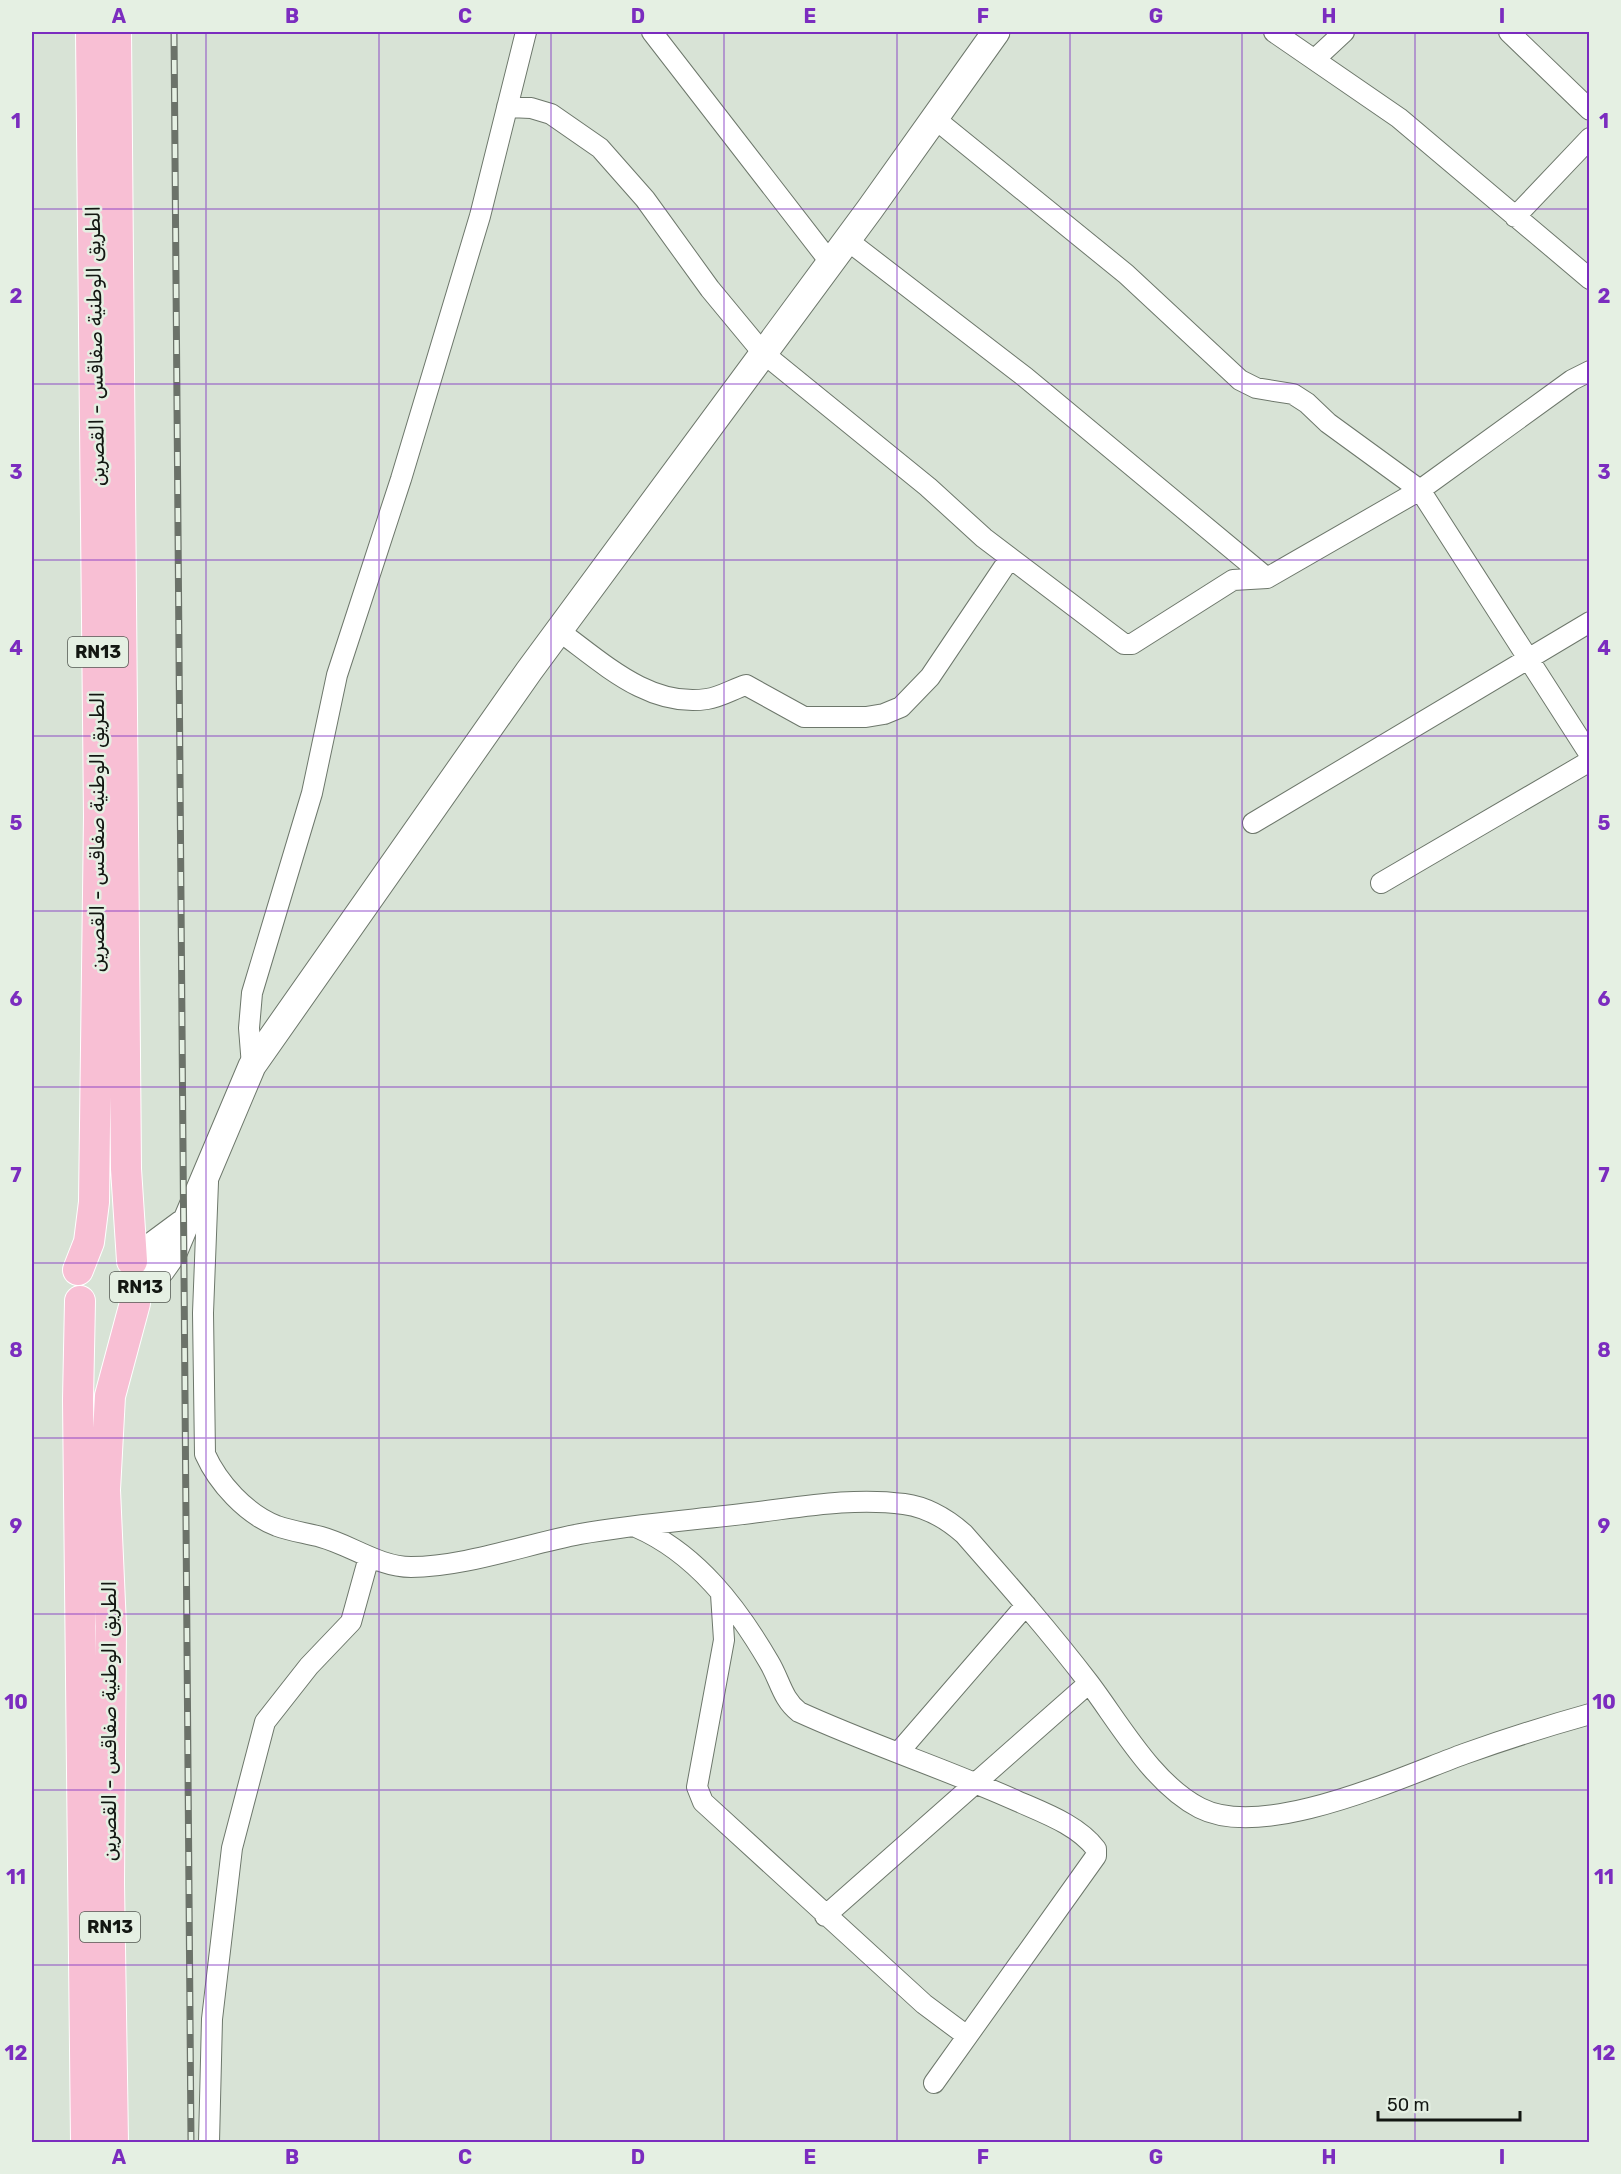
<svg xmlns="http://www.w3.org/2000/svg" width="1621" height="2174" font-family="Rubik,'Noto Sans Arabic',sans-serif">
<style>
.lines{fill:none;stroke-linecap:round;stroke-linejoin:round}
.minor-casing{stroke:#6d776b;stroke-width:22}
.secondary-casing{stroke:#6d776b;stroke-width:29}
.primary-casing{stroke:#fff;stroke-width:32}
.minor{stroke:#fff;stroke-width:20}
.secondary{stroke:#fff;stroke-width:27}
.primary{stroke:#f8bfd4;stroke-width:30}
.rail-casing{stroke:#6b7269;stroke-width:7}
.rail{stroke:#e5f0e3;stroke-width:4.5;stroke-dasharray:14;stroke-linecap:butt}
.grid{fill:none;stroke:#7b2cbf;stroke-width:1.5;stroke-opacity:0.55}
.labels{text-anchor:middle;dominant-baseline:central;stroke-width:5;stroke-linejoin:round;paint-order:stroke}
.shield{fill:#e5f0e3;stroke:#525851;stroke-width:1.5}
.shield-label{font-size:18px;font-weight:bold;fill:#131712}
.street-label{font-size:20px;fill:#131712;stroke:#e5f0e3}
.neatline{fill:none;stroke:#7b2cbf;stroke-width:2}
.grid-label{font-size:20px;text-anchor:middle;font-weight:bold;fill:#7b2cbf}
</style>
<rect width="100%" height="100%" fill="#d8e3d6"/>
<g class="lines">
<g class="minor-casing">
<path id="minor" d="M652,32L830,262
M1274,32L1399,118L1590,279
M1509,32L1590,110
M1315,59L1344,32
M507,107L531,108L551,114L600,148L645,199L710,289L763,353L928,487L984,538L1124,644H1132L1233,580L1267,578L1420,490L1572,380L1590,371
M934,118L1126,274L1240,380L1256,388L1293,394L1307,403L1328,423L1420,490L1590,755
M1515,217L1590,138
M847,240L1025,377L1267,578
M559,631C602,662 649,708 707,699C721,697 733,689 746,685L804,717H866L884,714L901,707L930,677L1010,558
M1253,823L1590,622
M1381,883L1590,761
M252,1066L249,1028L252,993L312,793L337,675L401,479L480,216L526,32
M208,1182L203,1313L205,1454C218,1483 246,1514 277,1526C291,1531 306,1533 321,1537C351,1545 379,1567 411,1567C464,1567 527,1544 580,1534C636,1524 694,1520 751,1513C801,1507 853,1497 904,1504C927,1507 947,1519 964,1534C1007,1583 1050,1632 1089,1683C1120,1724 1153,1784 1200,1808C1264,1841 1401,1777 1464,1754C1506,1739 1547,1726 1590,1714
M636,1527C696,1553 737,1607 769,1662C780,1680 782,1699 799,1712C871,1745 946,1769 1017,1801C1044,1813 1078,1825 1096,1849V1856L934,2083
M721,1594L724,1640L697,1787L703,1802L924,2004L967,2036
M898,1753L1026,1605
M825,1916L1089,1683
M209,2142L212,2019L232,1848L265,1722L309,1666L351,1622L369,1557"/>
</g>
<g class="secondary-casing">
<path id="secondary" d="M132,1261L182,1224
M141,1286L161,1270L173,1253L252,1066L529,671L870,209L996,32"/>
</g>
<g class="primary-casing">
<path id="primary" d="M116,32L126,1169L132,1261
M78,1270L89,1242L94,1202L99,817L91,32
M80,1301L78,1400L86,2142
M113,2142L109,1883L111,1626L105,1490L110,1396L135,1303"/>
</g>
<use href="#minor" class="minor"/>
<use href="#secondary" class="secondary"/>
<use href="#primary" class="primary"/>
<g class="rail-casing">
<path id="rail" d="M174,32L191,2142"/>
</g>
<use href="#rail" class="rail"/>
</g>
<path class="grid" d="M206,32V2142M379,32V2142M551,32V2142M724,32V2142M897,32V2142M1070,32V2142M1242,32V2142M1415,32V2142M32,209H1590M32,384H1590M32,560H1590M32,736H1590M32,911H1590M32,1087H1590M32,1263H1590M32,1438H1590M32,1614H1590M32,1790H1590M32,1965H1590"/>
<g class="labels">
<g class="shield">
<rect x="68" y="637" width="60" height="30" rx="4.5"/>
<rect x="110" y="1272" width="60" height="30" rx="4.5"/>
<rect x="80" y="1912" width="60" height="30" rx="4.5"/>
</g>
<g class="shield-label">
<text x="98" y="652">RN13</text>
<text x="140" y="1287">RN13</text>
<text x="110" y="1927">RN13</text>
</g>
<g class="street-label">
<text transform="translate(95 346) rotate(-91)">الطريق الوطنية صفاقس - القصرين</text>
<text transform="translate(97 832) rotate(-90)">الطريق الوطنية صفاقس - القصرين</text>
<text transform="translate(109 1721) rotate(-90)">الطريق الوطنية صفاقس - القصرين</text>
</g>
</g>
<rect width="1621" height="2174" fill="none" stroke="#e5f0e3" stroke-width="66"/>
<path d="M1378 2111v9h142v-9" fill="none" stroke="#131712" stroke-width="3"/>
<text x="1387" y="2111" font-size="18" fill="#131712" stroke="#e5f0e3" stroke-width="4.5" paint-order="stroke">50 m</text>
<rect x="33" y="33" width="1555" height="2108" class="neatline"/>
<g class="grid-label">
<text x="119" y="23">A</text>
<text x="292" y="23">B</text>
<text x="465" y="23">C</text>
<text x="638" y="23">D</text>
<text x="810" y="23">E</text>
<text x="983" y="23">F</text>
<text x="1156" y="23">G</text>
<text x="1329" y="23">H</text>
<text x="1502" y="23">I</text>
<text x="16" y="128">1</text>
<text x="1604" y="128">1</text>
<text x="16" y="303">2</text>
<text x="1604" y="303">2</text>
<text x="16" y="479">3</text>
<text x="1604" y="479">3</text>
<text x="16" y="655">4</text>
<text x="1604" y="655">4</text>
<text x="16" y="830">5</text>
<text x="1604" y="830">5</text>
<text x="16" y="1006">6</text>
<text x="1604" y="1006">6</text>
<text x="16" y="1182">7</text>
<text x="1604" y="1182">7</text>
<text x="16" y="1357">8</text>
<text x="1604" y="1357">8</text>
<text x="16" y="1533">9</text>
<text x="1604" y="1533">9</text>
<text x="16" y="1709">10</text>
<text x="1604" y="1709">10</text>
<text x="16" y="1884">11</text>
<text x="1604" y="1884">11</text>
<text x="16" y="2060">12</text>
<text x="1604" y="2060">12</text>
<text x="119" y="2164">A</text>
<text x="292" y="2164">B</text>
<text x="465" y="2164">C</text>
<text x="638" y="2164">D</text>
<text x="810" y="2164">E</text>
<text x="983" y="2164">F</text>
<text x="1156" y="2164">G</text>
<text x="1329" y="2164">H</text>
<text x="1502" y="2164">I</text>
</g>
</svg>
